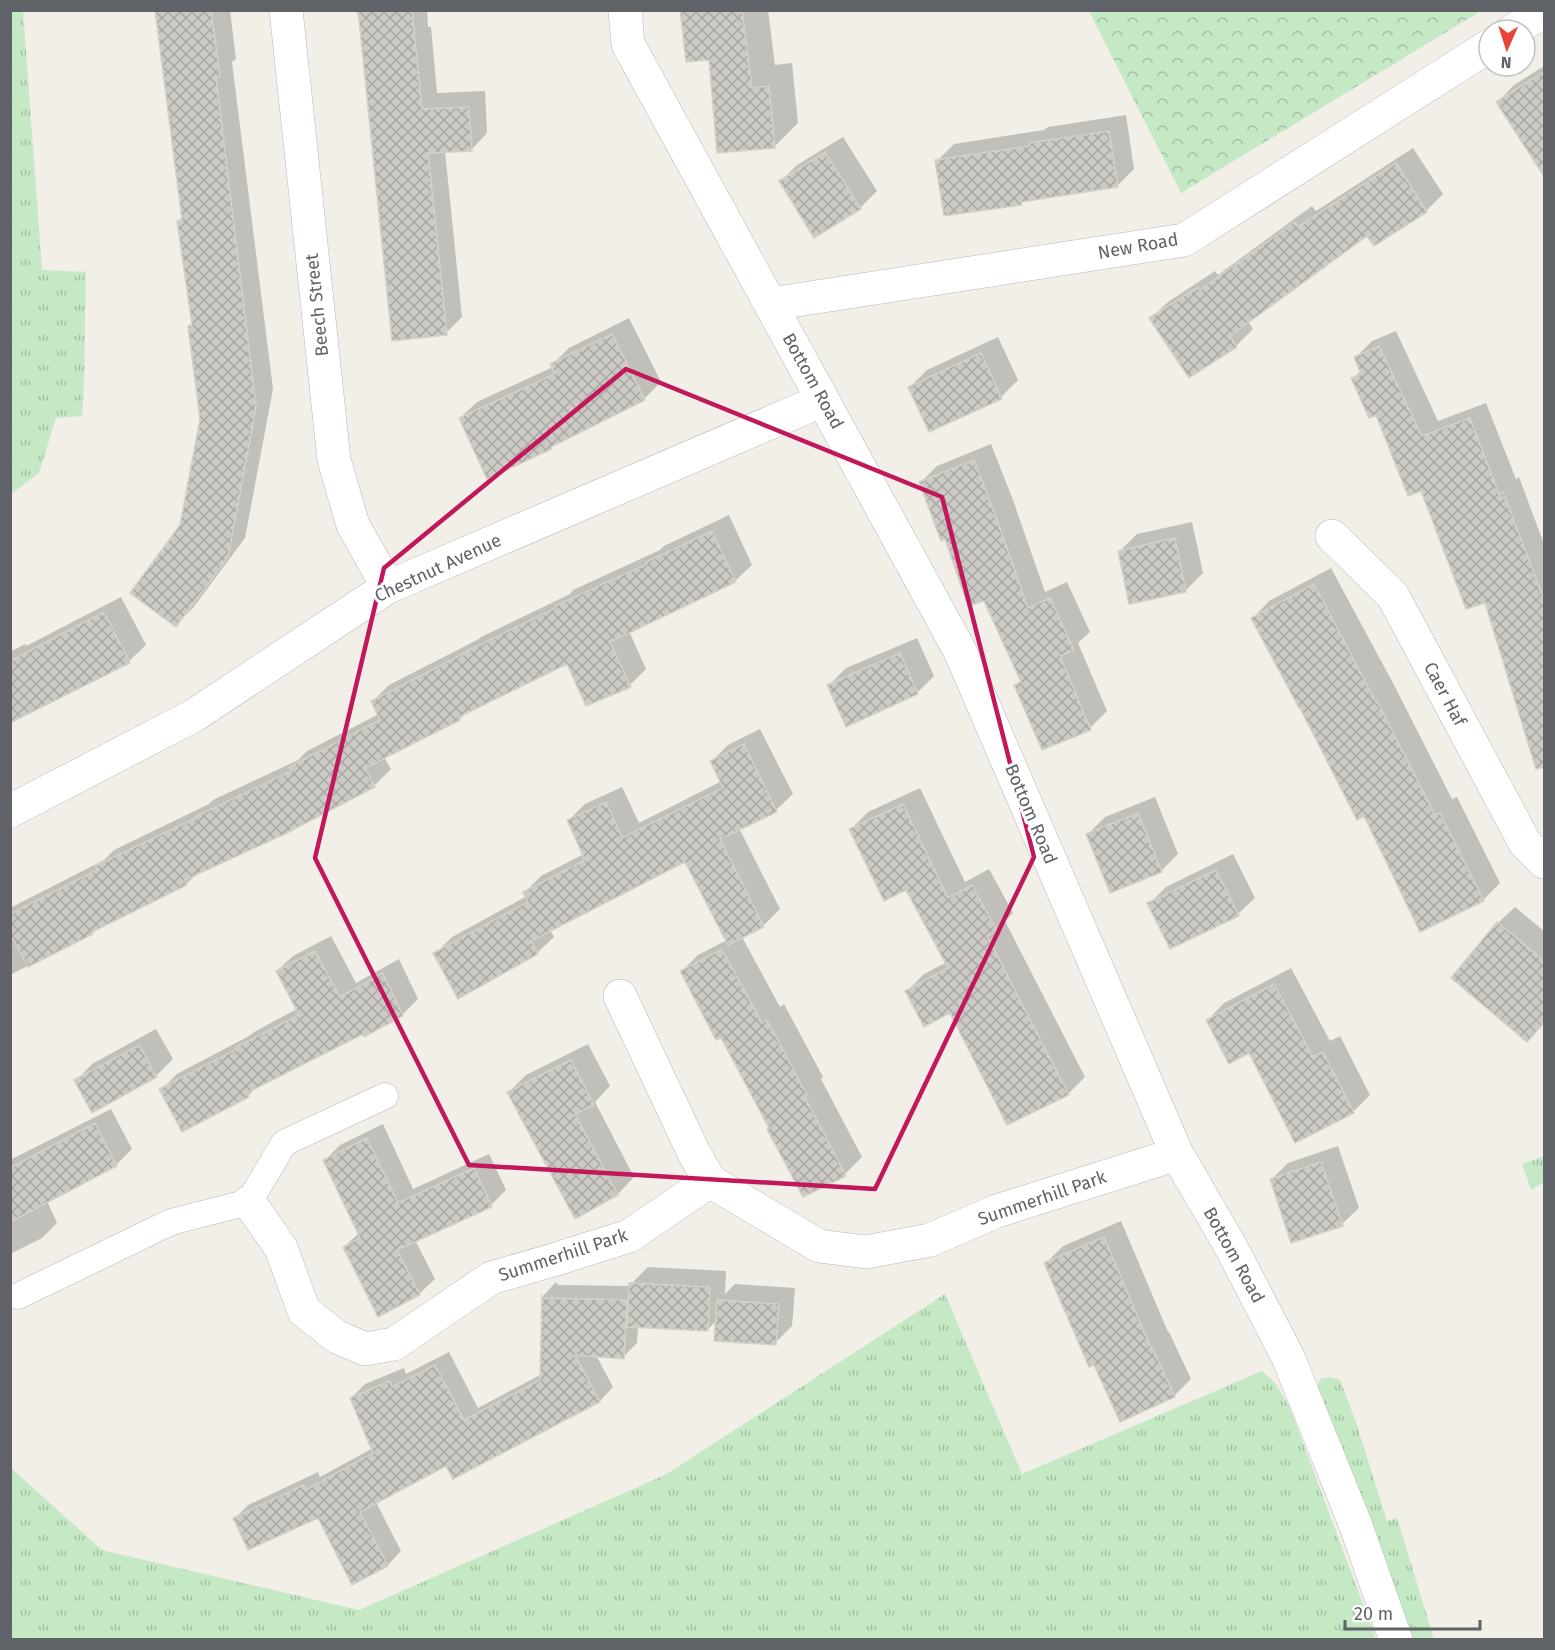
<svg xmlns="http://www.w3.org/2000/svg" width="1555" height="1650" font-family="'Fira Sans',sans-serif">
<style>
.grass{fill:url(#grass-tufts)}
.park{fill:url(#park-crowns)}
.shadow{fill:#0003}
.building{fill:url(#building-cross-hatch);stroke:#d6d1c6;stroke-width:1.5}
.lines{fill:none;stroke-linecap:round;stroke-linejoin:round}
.lane-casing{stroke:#b5b8bc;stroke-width:27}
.street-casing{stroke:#b5b8bc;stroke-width:34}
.lane{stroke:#fff;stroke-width:26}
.street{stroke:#fff;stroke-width:33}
.marked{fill:none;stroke:#c2185b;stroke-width:4.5;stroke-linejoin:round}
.labels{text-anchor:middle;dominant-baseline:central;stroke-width:6;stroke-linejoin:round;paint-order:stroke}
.street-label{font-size:18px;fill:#5f6368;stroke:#fff}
</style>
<defs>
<pattern id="grass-tufts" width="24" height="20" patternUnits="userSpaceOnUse" patternTransform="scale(1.5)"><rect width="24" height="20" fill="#c5e8c5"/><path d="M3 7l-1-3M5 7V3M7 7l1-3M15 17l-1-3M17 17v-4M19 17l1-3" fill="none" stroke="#a3c0a4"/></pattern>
<pattern id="park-crowns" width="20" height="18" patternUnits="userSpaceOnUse" patternTransform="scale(1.5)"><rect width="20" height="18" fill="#c5e8c5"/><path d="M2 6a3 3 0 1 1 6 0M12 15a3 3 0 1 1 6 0" fill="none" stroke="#a3c0a4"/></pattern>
<pattern id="building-cross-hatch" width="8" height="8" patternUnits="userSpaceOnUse" patternTransform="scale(1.5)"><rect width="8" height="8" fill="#cccac5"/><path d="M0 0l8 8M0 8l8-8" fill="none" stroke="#a9a8a4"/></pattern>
</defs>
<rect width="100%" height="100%" fill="#f1efe8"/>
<path class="grass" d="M23,10L42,270L86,272C84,320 86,368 82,416L56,418L39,473L11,494L10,11Z
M1544,1156V1182L1531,1190L1522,1164Z
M945,1294L1022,1474L1262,1371L1275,1383L1290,1408L1376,1639H11V1468L102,1550L359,1610L665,1475Z
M1330,1377L1340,1380L1356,1422L1387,1521L1397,1518L1434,1639H1410L1317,1388L1320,1379Z"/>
<path class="park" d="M1089,11H1481L1181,193Z"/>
<path class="shadow" d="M157,10H230L236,59L232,62L273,389L245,538L193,608L176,625L182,526L201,419L190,326L193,323L178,221L183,217Z
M356,10H427L428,27H431L437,93L485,91L487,133L471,150L445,151L462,317L446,333L360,13H356Z
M682,10H768L775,65L792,63L798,123L774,147Z
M1544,66V159L1498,102L1514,85Z
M1126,115L1134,169L1117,186L1024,200L1021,203L937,161L954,144L1044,130L1048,127Z
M843,137L877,191L860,208L815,236L780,182L797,165Z
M1413,148L1443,194L1426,211L1374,244L1368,234L1248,321L1253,329L1236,346L1151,318L1168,302L1215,271L1218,275L1312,206L1316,211Z
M629,318L661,382L644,399L557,442L551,448L460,418L477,402L553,367L552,365L569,348Z
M1396,331L1438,421L1486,403L1516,479L1519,477L1544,544V722L1486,601L1377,412L1353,379L1361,370L1356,357L1372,341Z
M998,337L1018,380L1001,397L930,430L910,387L927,370Z
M991,444L1013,500L1045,592L1067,582L1090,632L1078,643L1107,711L1090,728L1043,748L1016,685L1022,679L985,599L946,537L920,483L937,466Z
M729,515L752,565L735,581L629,631L646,669L630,685L568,662L467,712L460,719L384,757L391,769L374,786L198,873L186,884L97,928L92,933L10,975V908L104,860L114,850L209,804L213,800L298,760L307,751L379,714L373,701L389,685L477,640L481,637L570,594L573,590L660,550L664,546Z
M1192,522L1203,573L1186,590L1130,602L1120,551L1137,534Z
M1331,568L1394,685L1452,799L1457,797L1500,883L1483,900L1364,814L1253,618L1269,601Z
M121,597L146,645L129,661L10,721V652L25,644L26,646Z
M917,638L934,676L917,693L829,685L846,668Z
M760,729L793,794L776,810L739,828L780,909L763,926L742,937L780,1007L784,1004L823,1077L821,1079L862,1157L845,1174L770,1127L721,1036L681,972L698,955L727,940L686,860L550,930L554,937L537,953L435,954L452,937L527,896L525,892L541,876L584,854L568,821L585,804L622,787L639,823L722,781L712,761L728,745Z
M920,788L965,882L989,869L1013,913L1005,921L1085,1077L1068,1094L951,1011L907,991L924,974L947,962L906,888L851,829L868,812Z
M1155,797L1178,854L1161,871L1088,834L1105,817Z
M1233,854L1255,898L1238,914L1149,904L1166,887Z
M1515,907L1544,931V1023L1527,1040L1498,923Z
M331,936L356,983L399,959L418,999L402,1015L363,1032L258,1086L248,1096L161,1090L177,1074L249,1036L254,1032L297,1009L277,971L293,956Z
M1291,968L1330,1041L1340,1036L1370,1095L1353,1112L1295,1141L1250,1051L1208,1020L1224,1003Z
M156,1029L173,1059L156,1076L76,1081L92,1064Z
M588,1044L610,1086L595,1102L634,1177L618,1194L575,1217L509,1092L526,1075Z
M111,1109L132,1149L116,1165L47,1201L57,1223L42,1238L10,1254V1160Z
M383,1124L413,1189L489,1154L506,1190L491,1205L415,1240L435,1279L419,1294L344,1247L359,1233L325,1160L340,1145Z
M1338,1146L1359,1208L1342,1224L1272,1179L1288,1163Z
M1121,1221L1168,1332H1169L1191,1379L1174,1396L1046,1263L1063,1246Z
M648,1267L726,1271L725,1294L735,1284L795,1288L792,1326L775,1343L717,1320L708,1329L638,1326L637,1343L623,1357L596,1355L613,1387L600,1401L453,1477L446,1464L376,1502L401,1551L388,1565L353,1583L319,1516L235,1518L248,1505L318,1472L320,1477L373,1448L351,1398L365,1384L404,1368L406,1374L449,1352L478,1408L542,1374L544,1295L556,1282L558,1285L631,1286V1284Z"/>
<path class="building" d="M155,10H211L220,77H216L256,407L228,557L176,627L130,593L180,525L200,419L188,326L192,325L177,221L182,220Z
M358,10H412L422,109L469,107L472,151L428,153L447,335L392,341Z
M680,10H742L752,88L769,86L775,148L717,153L709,60L686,62Z
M1545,71V178L1496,102Z
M1109,131L1118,187L1021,202L1022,205L944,216L935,160L1030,146L1029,143Z
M825,152L861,209L814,238L779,181Z
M1396,163L1427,212L1374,246L1367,236L1230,336L1237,347L1189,378L1149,318L1198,287L1200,290L1295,222L1298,227Z
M612,334L645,400L551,447L552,449L487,479L459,418L555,374L550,364Z
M1379,346L1422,436L1470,418L1499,494L1503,492L1545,602V767L1536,769L1485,603L1466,609L1421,491L1408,496L1376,415L1369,418L1351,378L1361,374L1354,357Z
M981,353L1002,399L929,432L908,387Z
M974,460L996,517L1028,608L1050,598L1074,650L1060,656L1091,730L1042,750L1014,685L1021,682L984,601L968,606L945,539L941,541L919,482Z
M712,531L736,582L610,642L631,687L586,706L567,664L459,717L460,720L365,768L375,787L287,833L185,880L187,885L92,932L93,934L28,967L10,934V914L97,870L95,866L196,818L195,817L291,771L289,767L380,720L371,701L463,654V653L556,608L555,606L647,564L646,562Z
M1175,538L1186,592L1129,604L1118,551Z
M1314,584L1376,702L1377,701L1435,815L1440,813L1484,901L1420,932L1364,816L1357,820L1300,708H1299L1251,618Z
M104,612L130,663L10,723V661Z
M900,653L918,694L846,727L827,685Z
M744,744L777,812L720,839L764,927L728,945L685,862L531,941L538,954L458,999L433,953L528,902L523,892L585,860L567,820L606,802L622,838L723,788L710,761Z
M903,804L948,898L972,885L997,931L987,936L1069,1095L1007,1125L950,1013L924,1027L905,991L948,968L906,890L884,901L849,829Z
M1138,813L1162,872L1110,893L1086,834Z
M1216,870L1239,916L1170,949L1147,903Z
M1497,922L1545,961V1022L1527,1042L1451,978Z
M722,949L762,1023L767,1020L807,1095L805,1097L846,1176L803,1197L767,1129L769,1128L721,1038L716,1040L680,971Z
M315,951L340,997L383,973L403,1016L364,1037L363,1034L247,1093L249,1097L182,1132L159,1089L237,1049L236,1047L299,1015L276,971Z
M1274,984L1313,1057L1323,1052L1354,1113L1295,1143L1249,1053L1229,1064L1206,1020Z
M139,1045L157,1077L92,1113L74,1080Z
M571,1060L594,1105L575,1114L618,1195L575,1219L507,1092Z
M95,1123L117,1166L10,1222V1168Z
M367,1138L398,1203L474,1168L492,1207L397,1250L420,1295L378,1317L343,1247L360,1238L323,1160Z
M1321,1162L1343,1226L1291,1243L1270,1179Z
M1104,1237L1151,1348L1152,1347L1175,1397L1120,1422L1094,1365L1089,1367L1044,1263Z
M629,1283L710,1287L708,1331L627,1327Z
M542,1295L544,1298L627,1300L624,1359L575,1355L600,1402L453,1479L446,1466L360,1512L388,1566L352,1585L318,1518L248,1550L233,1518L304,1485L306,1490L373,1453L350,1398L390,1381L392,1387L435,1365L464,1420L540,1380Z
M717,1300L779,1304L776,1345L714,1341Z"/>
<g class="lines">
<g class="lane-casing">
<path id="lane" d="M18,1296L171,1222L249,1202L284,1143L385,1096"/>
</g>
<g class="street-casing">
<path id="street" d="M286,10L334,460L353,525L388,587
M625,10L628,44L960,651L1177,1154L1231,1247L1288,1357L1356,1526L1396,1640
M1514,30L1544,11
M771,304L1184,240L1489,46
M1332,536L1393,596L1525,843L1544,862
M10,811L193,716L388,587L823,400
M620,996L694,1153L710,1181
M249,1202L281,1248L304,1311L337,1337L365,1349L394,1344L491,1278L553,1260L629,1236L710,1181L819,1246L866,1252L930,1240L997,1211L1177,1154"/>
</g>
<use href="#lane" class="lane"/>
<use href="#street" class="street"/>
</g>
<path class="marked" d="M626,369L942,497L1034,857L875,1189L469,1165L315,858L384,568Z"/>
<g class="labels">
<g class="street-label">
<text transform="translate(1138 246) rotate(-10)">New Road</text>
<text transform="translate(317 305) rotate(-96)">Beech Street</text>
<text transform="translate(813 381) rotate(61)">Bottom Road</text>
<text transform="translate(438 568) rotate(-25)">Chestnut Avenue</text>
<text transform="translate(1445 694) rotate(62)">Caer Haf</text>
<text transform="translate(1031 814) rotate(67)">Bottom Road</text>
<text transform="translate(1042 1198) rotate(-19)">Summerhill Park</text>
<text transform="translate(563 1255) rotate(-18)">Summerhill Park</text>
<text transform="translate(1234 1255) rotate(61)">Bottom Road</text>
</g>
</g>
<rect width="1555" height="1650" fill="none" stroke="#5f6368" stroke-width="24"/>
<g transform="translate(1507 48) rotate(183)"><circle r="28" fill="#ffffff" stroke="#bfc1c3" stroke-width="1.5"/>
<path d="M0-4.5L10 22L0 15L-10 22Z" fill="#ea4335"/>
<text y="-9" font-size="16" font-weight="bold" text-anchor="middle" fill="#5f6368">N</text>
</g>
<path d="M1345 1620v9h135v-9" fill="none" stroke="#5f6368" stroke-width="3"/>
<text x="1354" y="1620" font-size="18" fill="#5f6368" stroke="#ffffff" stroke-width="4.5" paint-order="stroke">20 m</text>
</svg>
